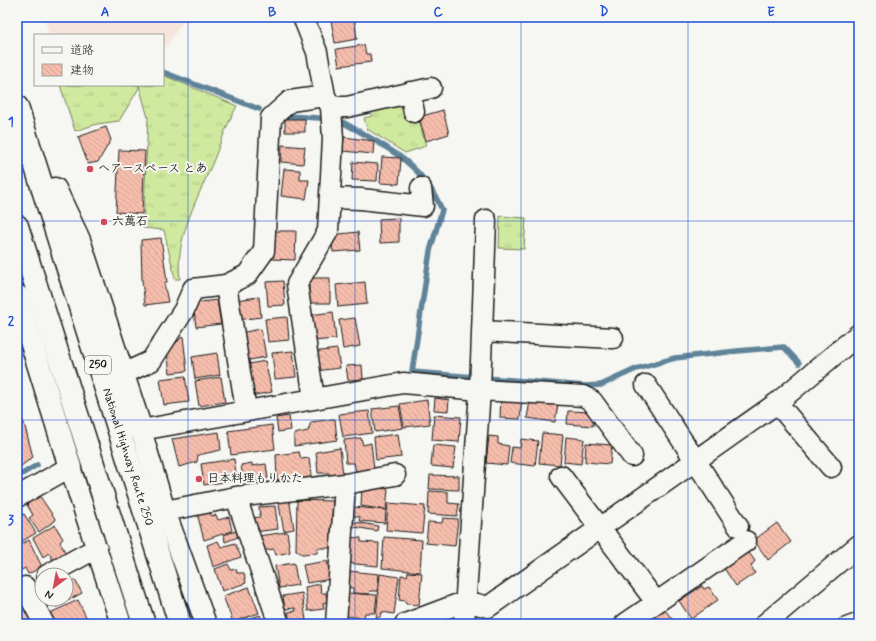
<svg xmlns="http://www.w3.org/2000/svg" width="876" height="641" font-family="Mynerve,'Klee One',sans-serif">
<style>
.built{fill:#f6e5dd}
.grass{fill:url(#grass-tufts);stroke:#76825e}
.lines{fill:none;stroke-linecap:round;stroke-linejoin:round}
.stream{stroke:#5e8398;stroke-width:5.5}
.building{fill:url(#building-back-hatch);stroke:#1c1c1c}
.lane-casing{stroke:#1c1c1c;stroke-width:13}
.street-casing{stroke:#1c1c1c;stroke-width:23}
.highway-casing{stroke:#1c1c1c;stroke-width:25}
.lane{stroke:#f6f6f2;stroke-width:10}
.street{stroke:#f6f6f2;stroke-width:20}
.highway{stroke:#f6f6f2;stroke-width:22}
.grid{fill:none;stroke:#1d4ed8;stroke-width:1;stroke-opacity:0.55}
.poi-dot{fill:#d1495b;stroke:#f6f6f2;stroke-width:1.5}
.labels{text-anchor:middle;dominant-baseline:central;stroke-width:4;stroke-linejoin:round;paint-order:stroke}
.shield{fill:#f6f6f2;stroke:#5d5d5c;stroke-width:1}
.shield-label{font-size:11px;font-weight:bold;fill:#1c1c1c}
.poi-label{font-size:12px;font-weight:bold;fill:#1c1c1c;stroke:#f6f6f2;text-anchor:start}
.street-label{font-size:12px;fill:#1c1c1c;stroke:#f6f6f2}
.neatline{fill:none;stroke:#1d4ed8;stroke-width:1.5}
.grid-label{font-size:13px;text-anchor:middle;font-weight:bold;fill:#1d4ed8}
</style>
<defs>
<pattern id="grass-tufts" width="24" height="20" patternUnits="userSpaceOnUse"><rect width="24" height="20" fill="#cfe99f"/><path d="M3 7l-1-3M5 7V3M7 7l1-3M15 17l-1-3M17 17v-4M19 17l1-3" fill="none" stroke="#b1c788"/></pattern>
<pattern id="building-back-hatch" width="6" height="6" patternUnits="userSpaceOnUse"><rect width="6" height="6" fill="#f6bdac"/><path d="M-1 5l2 2M0 0l6 6M5-1l2 2" fill="none" stroke="#d2a293"/></pattern>
</defs>
<rect width="100%" height="100%" fill="#f6f6f2"/>
<filter id="ink" filterUnits="userSpaceOnUse"><feTurbulence type="fractalNoise" baseFrequency=".025" numOctaves="2"/><feDisplacementMap in="SourceGraphic" scale="8" xChannelSelector="R" yChannelSelector="G"/><feConvolveMatrix kernelMatrix="1 2 1 2 8 2 1 2 1" color-interpolation-filters="sRGB"/></filter>
<g filter="url(#ink)">
<path class="built" d="M44,17H186L163,51V35H49Z"/>
<path class="grass" d="M163,75L237,106C225,127 219,149 209,171C194,206 175,241 180,279H175L164,230L143,228L148,118L139,85H163Z
M60,85H139V88L119,121L97,124L75,131Z
M396,105L403,110L406,120L418,117L426,146L405,153L367,129L364,118L372,116L371,112Z
M500,216L526,218L524,249L499,248Z"/>
<g class="lines">
<path class="stream" d="M163,72L259,109
M288,116L319,118
M344,123C387,147 422,163 442,210L430,251L412,372L585,386L601,385L636,369L675,358L737,351L784,347L799,363
M17,477L37,465"/>
</g>
<path class="building" d="M354,17L357,39L335,43L331,20Z
M364,45L366,54H370L371,62L339,66L336,49Z
M443,110L449,134L426,141L419,117Z
M285,119H305V132H285Z
M106,127L111,140L98,162L88,164L78,137Z
M344,137L374,141L373,154L343,151Z
M282,145L305,147L303,164L281,162Z
M119,150L145,151L142,214L116,212Z
M382,157L401,158L399,184L380,183Z
M353,162L378,164L377,181L352,180Z
M284,169L300,170V180H309L306,199L281,196Z
M399,218V242L380,243L379,219Z
M273,231H296L295,260L272,259Z
M358,232L360,250L333,252L331,235Z
M161,238L167,282L164,283L168,302L145,305L142,281L141,240Z
M309,278H330V303H309Z
M283,281L285,305L268,306L266,282Z
M365,282L367,304L338,307L336,285Z
M259,297L261,317L237,320L235,300Z
M217,300L221,324L196,327L193,303Z
M333,312L336,339L313,341L310,315Z
M287,317L289,340L268,342L265,319Z
M355,318L360,346L343,349L339,320Z
M261,329L266,357L244,361L239,333Z
M183,336L187,371L170,373L167,352Z
M337,349L340,368L315,371L313,352Z
M293,351L296,377L275,379L272,353Z
M217,353L220,375L195,379L192,357Z
M265,361L272,392L250,396L244,365Z
M362,365L363,379L348,380L346,366Z
M185,376L189,402L164,405L160,379Z
M221,377L225,402L199,406L195,381Z
M501,395L522,397L520,419L500,418Z
M435,398L449,400L448,411L434,410Z
M427,400L430,424L404,427L400,404Z
M530,401L558,404L555,422L527,418Z
M399,406L403,428L375,432L372,409Z
M369,411L372,433L343,437L339,414Z
M568,411L594,412L593,426L567,424Z
M17,414L24,423L33,457L17,469Z
M434,415L461,417L459,442L432,440Z
M289,416L291,430L278,432L276,418Z
M335,419L337,440L294,446V434L308,431L311,422Z
M272,425L275,449L231,455L228,431Z
M219,432L221,450L198,455L197,462L179,467L172,439Z
M542,433L563,435L560,465L539,463Z
M398,434L401,457L376,460L374,437Z
M489,436L498,437V444L509,446L507,465L486,463Z
M566,437L584,439L581,464L564,462Z
M361,438L363,445L371,443L374,469L356,471L354,463H346L344,440Z
M521,439L538,441L535,466L510,463L512,447L520,448Z
M586,443L612,445L610,464L585,462Z
M433,445L456,447L453,468L431,466Z
M340,448L343,475L330,476L329,473H318L316,452Z
M299,452L301,459L309,458L312,483L302,484L301,477L277,480L276,455Z
M234,459L237,480L204,485L201,464Z
M252,463V466L266,464L268,478L244,484L241,465Z
M430,475L459,476V490L429,489Z
M362,487L388,489L386,510L361,506Z
M429,491L448,492V503L459,504L457,516L428,514Z
M37,492L56,520L39,532L29,518L33,515L27,505L29,503L27,499Z
M289,498L294,529L284,531L278,500Z
M297,500L333,501L330,548H318L317,553L302,554L296,550Z
M388,503L425,506L422,533L386,530Z
M275,506L278,529L254,532L252,518L260,517L259,507Z
M354,507L386,510L385,523L359,521L360,517L354,516Z
M210,510L211,516L216,515L218,520L229,517L232,531L204,540L197,513Z
M17,513L19,516L24,514L36,533L17,544Z
M443,518L458,519L455,546L426,543L428,522L442,523Z
M349,521L378,526L377,531L349,526Z
M777,523L791,542L768,560L754,540Z
M55,525L63,539L60,542L65,552L53,560L49,553L43,557L33,538Z
M236,531L238,537L225,542L224,535Z
M287,532L290,552L276,555L274,549L260,551L258,536Z
M347,537L361,538V542L379,543L378,566L345,563Z
M384,537L422,540L420,572L382,568Z
M29,540L42,567L28,574L25,568L20,571L17,565V546Z
M218,541L221,547L235,543L241,557L213,567L207,545Z
M747,550L755,561L751,566L755,573L736,586L723,567Z
M327,561L331,579L307,583L303,565Z
M294,563L298,585L279,588L275,566Z
M228,564L231,570L236,569L237,573H244L246,583L222,591L215,569Z
M348,571L379,574L377,591H370L369,594L353,593V588L346,587Z
M408,572L422,573L419,605L406,604L405,601L399,600L401,575L407,576Z
M66,574L71,582L75,580L82,593L56,607L52,601L48,603L46,599H66Z
M380,574L399,577L394,614L382,612L381,616L376,619Z
M320,584L321,593H326L327,602L323,603L324,609L308,611L305,587Z
M702,586L704,589L709,587L718,600L691,619L679,601Z
M249,587L259,613L233,622L223,596Z
M302,593L306,620L290,622L288,612L296,611L295,608L285,609L283,596Z
M347,593L377,595L375,613H365L364,618L345,616Z
M78,600L88,621L82,624H56L50,613Z
M19,602L24,609L28,608L38,624H17V603Z
M665,610L676,624H654L652,619Z
M260,615L264,624H236Z"/>
<g class="lines">
<g class="lane-casing">
<path id="lane" d="M843,624L859,618"/>
</g>
<g class="street-casing">
<path id="street" d="M303,17L317,52L325,96
M410,92L414,112
M331,107H347L431,88
M330,198L361,199L423,206L421,188
M486,220L480,390L583,396L592,401L632,456
M226,285L247,275L264,251L271,118L290,101L325,96L331,107L333,139L328,231L297,284L314,399
M482,331L613,338
M123,374L151,361L184,310L193,289L226,285L246,410
M646,385L738,526
M777,403L831,467
M561,476L656,602
M17,497L70,467L121,624
M236,497L279,624
M165,511L236,497L345,484L395,475
M47,575L97,548
M17,592L25,587L44,624
M206,624L165,511L141,430L403,383L480,390L464,624
M336,624L345,484
M405,624L466,601L488,607L777,403L859,334
M625,624L746,541
M765,624L859,545"/>
</g>
<g class="highway-casing">
<g id="highway">
<path id="s1" d="M17,107L180,624"/>
<path d="M55,189L79,240L141,430"/>
<path d="M17,226L144,624"/>
<path d="M17,296L70,467"/>
</g>
</g>
<use href="#lane" class="lane"/>
<use href="#street" class="street"/>
<use href="#highway" class="highway"/>
</g>
</g>
<path class="grid" d="M188,17V624M355,17V624M521,17V624M688,17V624M17,221H859M17,420H859"/>
<g class="poi-dot">
<circle cx="90" cy="169" r="4"/>
<circle cx="104" cy="222" r="4"/>
<circle cx="199" cy="479" r="4"/>
</g>
<g class="labels">
<rect class="shield" x="85" y="356" width="26" height="18" rx="3"/>
<g class="shield-label">
<text x="98" y="365">250</text>
</g>
<g class="poi-label">
<text x="98" y="169">ヘアースペース とあ</text>
<text x="112" y="222">六萬石</text>
<text x="207" y="479">日本料理もりかた</text>
</g>
<g class="street-label">
<text stroke="none"><textPath href="#s1" startOffset="367">National Highway Route 250</textPath></text>
</g>
</g>
<rect width="876" height="641" fill="none" stroke="#f6f6f2" stroke-width="44"/>
<rect x="34" y="34" width="130" height="52" fill="#f6f6f2" stroke="#9f9f9c"/>
<rect x="42" y="47" width="20" height="6" fill="#f6f6f2" stroke="#9f9f9c"/>
<text x="70" y="54" font-size="12" fill="#1c1c1c">道路</text>
<rect x="42" y="64" width="20" height="12" fill="url(#building-back-hatch)" stroke="#9f9f9c"/>
<text x="70" y="74" font-size="12" fill="#1c1c1c">建物</text>
<g transform="translate(54 587) rotate(212)"><circle r="19" fill="#f6f6f2" stroke="#9f9f9c"/>
<path d="M0-3L7 15L0 10L-7 15Z" fill="#d1495b"/>
<text y="-6" font-size="11" font-weight="bold" text-anchor="middle" fill="#1c1c1c">N</text>
</g>
<rect x="22" y="22" width="832" height="597" class="neatline"/>
<g class="grid-label">
<text x="105" y="16">A</text>
<text x="272" y="16">B</text>
<text x="438" y="16">C</text>
<text x="604" y="16">D</text>
<text x="771" y="16">E</text>
<text x="11" y="126">1</text>
<text x="11" y="325">2</text>
<text x="11" y="524">3</text>
</g>
</svg>
